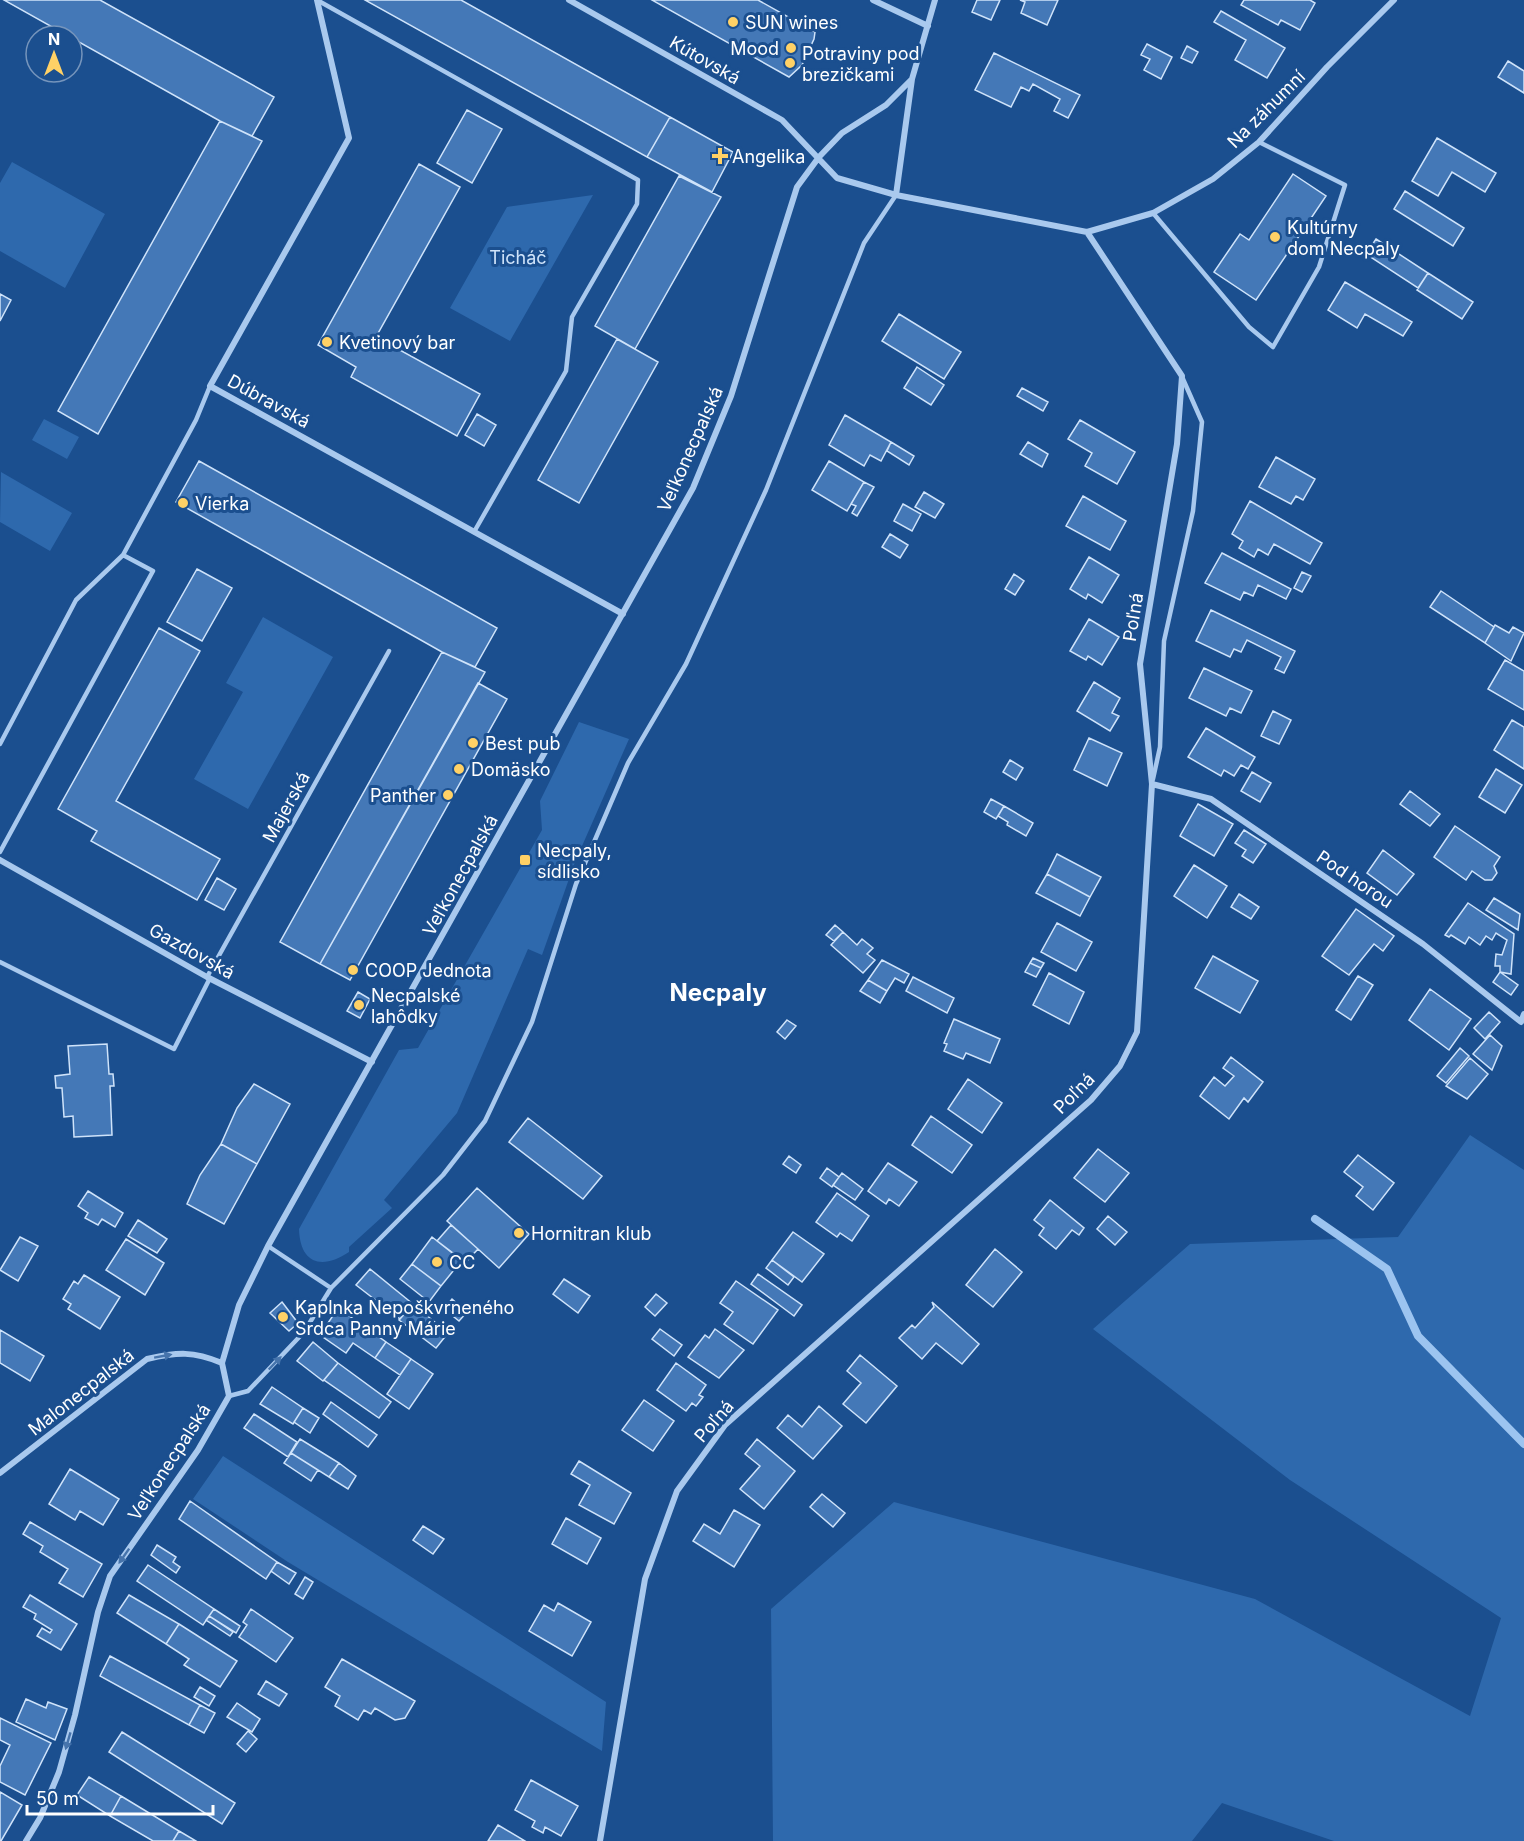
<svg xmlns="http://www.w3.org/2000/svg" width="1524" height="1841" font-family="Inter,sans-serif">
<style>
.green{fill:#2e69ad}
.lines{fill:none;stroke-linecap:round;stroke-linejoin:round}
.stream{stroke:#9cc4f0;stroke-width:8}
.building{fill:#4478b7;stroke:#cfe3fa;stroke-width:1.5}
.lane{stroke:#a9c9ee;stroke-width:4.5}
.street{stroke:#a9c9ee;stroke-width:6}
.oneway{fill:#4674ac}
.poi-dot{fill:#ffd166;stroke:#1b4f8f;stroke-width:2}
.labels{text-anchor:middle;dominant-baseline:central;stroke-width:6;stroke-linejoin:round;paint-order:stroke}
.poi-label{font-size:18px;fill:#fff;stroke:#1b4f8f;text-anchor:start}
.street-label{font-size:18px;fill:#fff;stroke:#1b4f8f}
.park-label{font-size:18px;fill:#cfe3fa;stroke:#1b4f8f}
.district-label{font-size:24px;font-weight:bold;fill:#fff;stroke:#1b4f8f}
</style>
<rect width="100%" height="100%" fill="#1b4f8f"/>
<path class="green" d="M12,162L105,214L65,288L0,251V183Z
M593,195L510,341L450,308L507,207Z
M44,419L79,437L67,459L32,440Z
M1,472L72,513L50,551L0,522Z
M263,617L333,657L248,809L194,779L243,692L226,683Z
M579,722L629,739L575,862L542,955L528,949L457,1113L384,1200L392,1208L349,1247V1252C322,1270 300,1264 299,1229L399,1050L418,1048L542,830L540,801Z
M1470,1135L1524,1170V1841H1334L1222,1803L1192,1841H773L771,1609L894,1502L1255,1599L1470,1716L1501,1618L1290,1480L1093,1329L1190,1244L1398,1237Z
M223,1456L606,1702L602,1751L288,1562L193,1499Z"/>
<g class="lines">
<path class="stream" d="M1315,1219L1387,1269L1418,1336L1524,1444"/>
</g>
<path class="building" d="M4,0H100L274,97L252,136L220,121Z
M365,0H461L670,117L647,157Z
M652,0H758L815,32L814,39L802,65L789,77Z
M977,0H1000L991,20L972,12Z
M1020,0H1058L1047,25L1021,13L1025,2Z
M1244,0H1310L1315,3L1300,30L1281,20L1278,25L1241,5Z
M1221,11L1285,48L1267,78L1235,60L1246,40L1214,22Z
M1147,44L1172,57L1161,79L1144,70L1150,59L1141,55Z
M1187,46L1198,52L1192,63L1181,58Z
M994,53L1080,95L1068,118L1054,111L1060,99L1033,84L1029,91L1021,87L1011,107L975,90Z
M1508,61L1524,71V93L1498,77Z
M467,110L502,129L472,183L437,163Z
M670,117L733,152L712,192L647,157Z
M220,121L262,141L98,434L58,411Z
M1437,138L1496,173L1485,192L1452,172L1438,196L1412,181Z
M419,164L460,187L376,337L480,394L457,436L351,377L356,367L318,345Z
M1293,174L1326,196L1256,300L1214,272L1240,234L1249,240Z
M679,176L721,197L635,349L595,326Z
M1405,191L1464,228L1453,246L1394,209Z
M1376,239L1428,273L1418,288L1366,254Z
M1428,273L1473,302L1462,319L1417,290Z
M1345,282L1412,322L1403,336L1365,314L1357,328L1328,310Z
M0,294L11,300L0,321Z
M899,314L961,352L944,379L882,341Z
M617,339L658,362L579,503L538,480Z
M917,367L944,385L931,405L904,388Z
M1022,388L1048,402L1043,411L1017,396Z
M477,414L496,425L484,446L465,435Z
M845,415L891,442L881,461L870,455L864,466L829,445Z
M1080,420L1135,452L1117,484L1085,466L1092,453L1068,439Z
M891,442L914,456L909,465L887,451Z
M1028,442L1048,454L1042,467L1020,454Z
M1276,457L1315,479L1303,500L1296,496L1291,504L1259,487Z
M199,461L497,628L475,667L442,652L176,502Z
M829,461L864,482L847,511L812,490Z
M864,482L874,487L857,516L852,513L856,506L851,504Z
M924,492L944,504L935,518L915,507Z
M1083,496L1126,521L1110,550L1066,526Z
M1250,501L1322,543L1310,564L1274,544L1268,555L1258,549L1254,557L1239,548L1243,541L1232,534Z
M903,504L921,514L912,531L894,521Z
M890,534L908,545L900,558L882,547Z
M1222,553L1291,589L1286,599L1258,585L1253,596L1244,592L1240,600L1205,583Z
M1089,557L1119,575L1102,603L1088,594L1086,599L1070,589Z
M197,569L232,588L202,641L167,622Z
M1302,572L1311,576L1302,592L1294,588Z
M1014,574L1024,581L1015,595L1005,589Z
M1441,591L1494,627L1485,643L1430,607Z
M1211,610L1295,651L1284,673L1275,669L1281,657L1247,640L1241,652L1234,649L1230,657L1196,641Z
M1089,619L1119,637L1102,665L1088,656L1086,660L1070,651Z
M1495,625L1509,633L1513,627L1524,633L1511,661L1485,643Z
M159,628L200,651L116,801L220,859L197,900L91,841L97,831L58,809Z
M442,652L485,672L320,964L280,942Z
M1505,660L1524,671V710L1488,689Z
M1204,668L1252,691L1241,713L1230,708L1226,716L1189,698Z
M1094,682L1120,698L1112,713L1119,716L1110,731L1077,711Z
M478,683L507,699L350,980L320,964Z
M1273,711L1291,720L1279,744L1261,736Z
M1512,720L1524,727V769L1494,750Z
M1206,728L1255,757L1248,769L1241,765L1234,776L1224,770L1221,776L1188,757Z
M1089,738L1122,753L1107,786L1074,770Z
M1010,760L1023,768L1016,780L1003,772Z
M1496,769L1522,785L1505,813L1479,797Z
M1252,772L1271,783L1260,802L1241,791Z
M1410,791L1440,814L1430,826L1400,804Z
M991,799L1004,806L996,819L984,812Z
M1198,804L1233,824L1214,856L1180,836Z
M1004,806L1033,823L1026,836L1007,825L1008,822L998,816Z
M1455,826L1500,857L1494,866L1497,873L1492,880H1485L1472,871L1466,880L1434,857Z
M1244,830L1266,844L1253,863L1242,856L1246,850L1235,843Z
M1383,850L1414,874L1397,895L1367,873Z
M1057,854L1101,877L1090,897L1047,874Z
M1194,865L1227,886L1207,918L1174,896Z
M1047,874L1090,897L1080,916L1036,893Z
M217,878L236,889L224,910L205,900Z
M1239,894L1259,907L1251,919L1231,907Z
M1494,898L1520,914L1518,930L1486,910Z
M1468,903L1514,934L1511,974L1500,972V966H1495L1496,954L1502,955L1507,940L1496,933L1492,940L1486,936L1480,945L1469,937L1465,944L1451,935L1449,937L1445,935Z
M1356,909L1394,936L1383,951L1374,944L1349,975L1322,956Z
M1057,923L1092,942L1076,971L1041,952Z
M835,925L843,932L834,941L826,935Z
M843,932L857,945L862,939L873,948L867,954L875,960L863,973L831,945Z
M1213,956L1258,981L1240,1013L1195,988Z
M1033,958L1044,963L1041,968L1030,963Z
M882,960L909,974L904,983L895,978L887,991L868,980Z
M1030,963L1041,968L1036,977L1025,972Z
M1500,972L1518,985L1511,995L1493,982Z
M1049,973L1084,992L1069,1024L1033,1005Z
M1358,976L1373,985L1351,1020L1336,1010Z
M913,977L954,998L947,1013L906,991Z
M868,980L887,991L880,1003L860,991Z
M1430,989L1471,1019L1449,1050L1409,1020Z
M358,992L370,999L360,1018L347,1011Z
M1489,1012L1500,1022L1485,1039L1474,1028Z
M954,1019L1000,1039L990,1063L966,1053L963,1059L944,1051L947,1044L944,1043Z
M787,1020L796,1026L785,1039L777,1032Z
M1490,1035L1502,1046L1492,1070L1473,1054Z
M107,1044L109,1074H113L114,1086H110L112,1135L74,1137L73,1116L64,1117L62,1088H56L55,1076L70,1074L68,1046Z
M1460,1048L1469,1056L1446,1083L1437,1076Z
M1231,1057L1263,1082L1248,1102L1244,1098L1229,1119L1200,1096L1214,1077L1225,1086L1234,1076L1223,1068Z
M1470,1058L1488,1074L1467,1099L1446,1086Z
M968,1079L1002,1103L982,1133L948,1109Z
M254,1084L290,1104L257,1164L221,1144L237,1108Z
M931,1116L972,1145L952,1173L912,1145Z
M528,1118L602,1176L583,1199L509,1142Z
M221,1144L257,1164L224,1224L187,1204L200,1175Z
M1098,1149L1129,1173L1105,1202L1074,1178Z
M1358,1155L1394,1183L1373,1210L1356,1196L1363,1187L1344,1172Z
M789,1156L801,1165L796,1173L783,1164Z
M888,1163L917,1182L899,1206L889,1199L886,1204L868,1191Z
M827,1168L839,1177L832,1187L820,1178Z
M842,1173L863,1189L855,1200L833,1185Z
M477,1188L529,1234L499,1268L447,1221Z
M88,1191L123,1213L115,1227L102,1219L98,1225L85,1218L88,1213L78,1206Z
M837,1193L869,1216L852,1241L840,1233L837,1237L816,1222Z
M1050,1200L1084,1228L1079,1235L1072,1230L1056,1249L1039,1235L1044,1228L1034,1220Z
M1108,1216L1127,1232L1115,1245L1097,1229Z
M138,1220L167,1239L157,1253L128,1236Z
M451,1225L478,1249L465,1263L437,1241Z
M793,1232L824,1254L802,1282L772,1260Z
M20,1237L38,1246L18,1281L0,1270Z
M432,1237L462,1260L441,1286L412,1264Z
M126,1239L164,1263L145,1295L106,1270Z
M995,1249L1022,1272L993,1307L966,1285Z
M772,1260L794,1277L788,1285L766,1268Z
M412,1264L441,1286L429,1302L400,1279Z
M370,1269L413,1304L400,1319L356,1285Z
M758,1274L802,1305L794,1316L751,1284Z
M84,1275L120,1297L100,1329L68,1309L71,1304L63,1299L74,1281L78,1284Z
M564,1279L590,1296L578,1313L553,1294Z
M736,1281L778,1310L753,1344L724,1324L733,1312L720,1303Z
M656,1294L667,1303L655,1316L645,1307Z
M452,1299L467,1312L459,1321L444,1309Z
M282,1302L298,1323L289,1331L270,1313Z
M932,1302L979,1344L962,1364L936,1343L922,1359L899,1338L912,1325L915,1328L934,1307Z
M413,1304L448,1333L436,1348L399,1320Z
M338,1308L386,1342L375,1358L353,1343L346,1353L320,1335Z
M660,1329L682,1345L674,1356L652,1339Z
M715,1329L744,1350L719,1378L688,1357L705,1335L709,1338Z
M0,1330L44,1356L30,1381L0,1363Z
M313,1342L338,1363L323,1381L297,1361Z
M386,1342L411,1359L400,1375L375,1358Z
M860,1355L897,1386L866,1423L843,1404L861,1383L847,1371Z
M411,1359L433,1374L409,1409L387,1394Z
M338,1363L391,1402L379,1418L324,1380Z
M676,1363L706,1385L699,1395L703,1397L696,1406L692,1403L686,1411L657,1390Z
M272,1387L303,1408L293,1424L260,1404Z
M644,1400L674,1421L653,1451L622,1430Z
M331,1402L377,1435L368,1447L323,1414Z
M819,1406L842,1426L813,1459L777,1428L788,1415L802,1427Z
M303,1408L319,1418L310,1433L294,1422Z
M254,1414L297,1442L288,1457L244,1428Z
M300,1439L339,1463L329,1477L291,1453Z
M757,1439L795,1471L764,1509L740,1489L760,1466L745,1454Z
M291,1453L318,1470L311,1481L284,1463Z
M579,1461L631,1493L614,1524L579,1505L590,1485L571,1474Z
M339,1463L356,1476L348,1489L329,1477Z
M70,1469L119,1499L103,1525L80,1511L75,1520L49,1504Z
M822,1494L845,1513L833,1527L810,1507Z
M190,1501L277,1562L266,1579L179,1519Z
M734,1510L760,1525L734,1567L693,1541L704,1524L720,1534Z
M566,1518L601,1538L587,1564L552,1544Z
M30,1522L102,1564L83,1597L59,1583L68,1569L40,1552L43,1546L23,1534Z
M423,1526L444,1539L433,1554L413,1540Z
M157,1545L176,1557L173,1562L180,1567L176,1573L151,1555Z
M277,1562L296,1573L289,1584L271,1571Z
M148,1565L214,1609L203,1625L137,1581Z
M305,1577L313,1582L303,1599L295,1594Z
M30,1595L77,1624L61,1650L37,1636L42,1628L50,1633L52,1630L34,1619L36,1614L23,1607Z
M129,1595L179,1624L166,1644L117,1613Z
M558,1603L591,1622L572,1656L529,1631L544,1605L554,1611Z
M214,1609L240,1626L236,1633L209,1616Z
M251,1609L293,1638L276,1662L239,1637L247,1625L243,1622Z
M209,1616L233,1632L230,1636L206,1620Z
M179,1624L237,1661L220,1687L184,1665L189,1659L166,1644Z
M110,1656L200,1705L189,1725L100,1676Z
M342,1659L415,1701L405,1718L395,1720L375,1708L371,1714L364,1710L358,1720L335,1706L340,1696L325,1687Z
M266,1681L287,1694L279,1706L258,1694Z
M200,1687L215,1696L209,1706L194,1697Z
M26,1699L46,1708L48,1702L67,1709L55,1740L16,1722Z
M237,1703L260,1719L252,1732L227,1717Z
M200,1705L215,1713L204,1733L189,1725Z
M0,1718L51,1743L25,1795L0,1782V1766L10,1745L0,1740Z
M248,1731L257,1739L246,1752L237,1744Z
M122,1732L235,1803L222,1824L109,1752Z
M89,1777L121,1796L110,1816L77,1795Z
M531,1780L578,1806L561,1836L545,1827L543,1833L532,1827L535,1821L515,1810Z
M0,1792L22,1805L1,1841H0Z
M121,1796L179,1831L173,1841H153L110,1816Z
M498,1825L525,1841H488Z
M179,1831L196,1841H173Z"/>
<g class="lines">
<path class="lane" d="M317,0L638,180L637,204L572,317L566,371L474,532
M1153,213L1249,327L1273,347L1319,267L1345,185L1259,142
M0,744L76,600L123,555L196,420L210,386
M1153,779L1160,747L1164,641L1193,511L1202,422L1183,379
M0,852L153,571L123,555
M0,962L174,1049L210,978
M207,977L389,651
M268,1246L331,1288
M229,1396L248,1391L304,1332L331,1288L443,1175L485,1121L532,1022L576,884L628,763L686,664L766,490L864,243L896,195"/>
<path class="street" d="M317,0L349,138L210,386L623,614
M569,0L782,120L837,178L896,195L1087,232L1153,213L1213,179L1259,142L1327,67L1394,0
M873,0L928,26
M896,195L912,79
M1152,784L1211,799L1423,944L1521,1022L1524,1014
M0,860L207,977L372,1062
M0,1473L147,1359C178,1352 193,1351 222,1363
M26,1841L40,1818L59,1772L75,1715L98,1612L110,1576L198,1450L229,1396L222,1363L239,1305L268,1246L693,488L731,396L797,187L819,157L842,133L886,105L912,79L935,0
M600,1841L645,1579L677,1491L725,1425L1091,1100L1120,1066L1137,1032L1152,784L1140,664L1177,444L1182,376L1087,232"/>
</g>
<defs><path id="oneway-solid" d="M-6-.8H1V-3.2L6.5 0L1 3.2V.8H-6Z" transform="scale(1.5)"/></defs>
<g class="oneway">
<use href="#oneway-solid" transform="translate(163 1356) rotate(-10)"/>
<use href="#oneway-solid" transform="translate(275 1363) rotate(-46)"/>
<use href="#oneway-solid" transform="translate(124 1556) rotate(125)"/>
<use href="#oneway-solid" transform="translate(68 1741) rotate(106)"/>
</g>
<g class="poi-dot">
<circle cx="733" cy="22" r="6"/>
<circle cx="791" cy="48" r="6"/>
<circle cx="790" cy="63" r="6"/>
<path d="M717 147h6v6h6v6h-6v6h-6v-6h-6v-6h6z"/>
<circle cx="1275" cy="237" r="6"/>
<circle cx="327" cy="342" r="6"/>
<circle cx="183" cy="503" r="6"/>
<circle cx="473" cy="743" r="6"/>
<circle cx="459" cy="769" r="6"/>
<circle cx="448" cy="795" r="6"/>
<rect x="519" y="854" width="12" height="12" rx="3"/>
<circle cx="353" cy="970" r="6"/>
<circle cx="359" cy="1005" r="6"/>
<circle cx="519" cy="1233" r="6"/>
<circle cx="437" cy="1262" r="6"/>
<circle cx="283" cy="1317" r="6"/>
</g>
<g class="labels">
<g class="poi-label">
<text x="745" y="22">SUN wines</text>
<text x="779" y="48" text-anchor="end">Mood</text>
<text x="802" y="53">Potraviny pod<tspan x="802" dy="21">brezičkami</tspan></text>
<text x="732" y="156">Angelika</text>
<text x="1287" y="227">Kultúrny<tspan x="1287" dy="21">dom Necpaly</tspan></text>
<text x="339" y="342">Kvetinový bar</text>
<text x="195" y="503">Vierka</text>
<text x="485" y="743">Best pub</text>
<text x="471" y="769">Domäsko</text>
<text x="436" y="795" text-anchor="end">Panther</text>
<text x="537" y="850">Necpaly,<tspan x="537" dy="21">sídlisko</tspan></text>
<text x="365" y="970">COOP Jednota</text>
<text x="371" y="995">Necpalské<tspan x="371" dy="21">lahôdky</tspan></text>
<text x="531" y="1233">Hornitran klub</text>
<text x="449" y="1262">CC</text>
<text x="295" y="1307">Kaplnka Nepoškvrneného<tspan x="295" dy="21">Srdca Panny Márie</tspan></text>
</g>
<g class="street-label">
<text transform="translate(705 60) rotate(30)">Kútovská</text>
<text transform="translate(1266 109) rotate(-45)">Na záhumní</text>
<text transform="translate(269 401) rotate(29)">Dúbravská</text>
<text transform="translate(690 449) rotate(-66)">Veľkonecpalská</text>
<text transform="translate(1133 617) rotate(-81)">Poľná</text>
<text transform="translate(286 807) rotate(-61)">Majerská</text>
<text transform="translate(460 875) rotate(-61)">Veľkonecpalská</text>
<text transform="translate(1355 879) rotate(34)">Pod horou</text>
<text transform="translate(192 951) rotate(29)">Gazdovská</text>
<text transform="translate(1074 1093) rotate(-45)">Poľná</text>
<text transform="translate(81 1392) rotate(-38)">Malonecpalská</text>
<text transform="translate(714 1421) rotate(-49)">Poľná</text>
<text transform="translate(169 1462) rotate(-57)">Veľkonecpalská</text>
</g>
<g class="park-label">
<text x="518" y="257">Ticháč</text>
</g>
<g class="district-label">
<text x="718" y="992">Necpaly</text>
</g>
</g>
<g transform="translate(54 54)"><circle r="28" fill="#1b4f8f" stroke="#7695bc" stroke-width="1.5"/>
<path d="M0-4.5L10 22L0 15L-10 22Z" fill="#ffd166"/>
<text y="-9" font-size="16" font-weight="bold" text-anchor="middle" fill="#ffffff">N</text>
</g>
<path d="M27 1805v9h186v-9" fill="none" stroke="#ffffff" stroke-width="3"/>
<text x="36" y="1805" font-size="18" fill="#ffffff" stroke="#1b4f8f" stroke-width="4.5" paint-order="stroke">50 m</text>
</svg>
